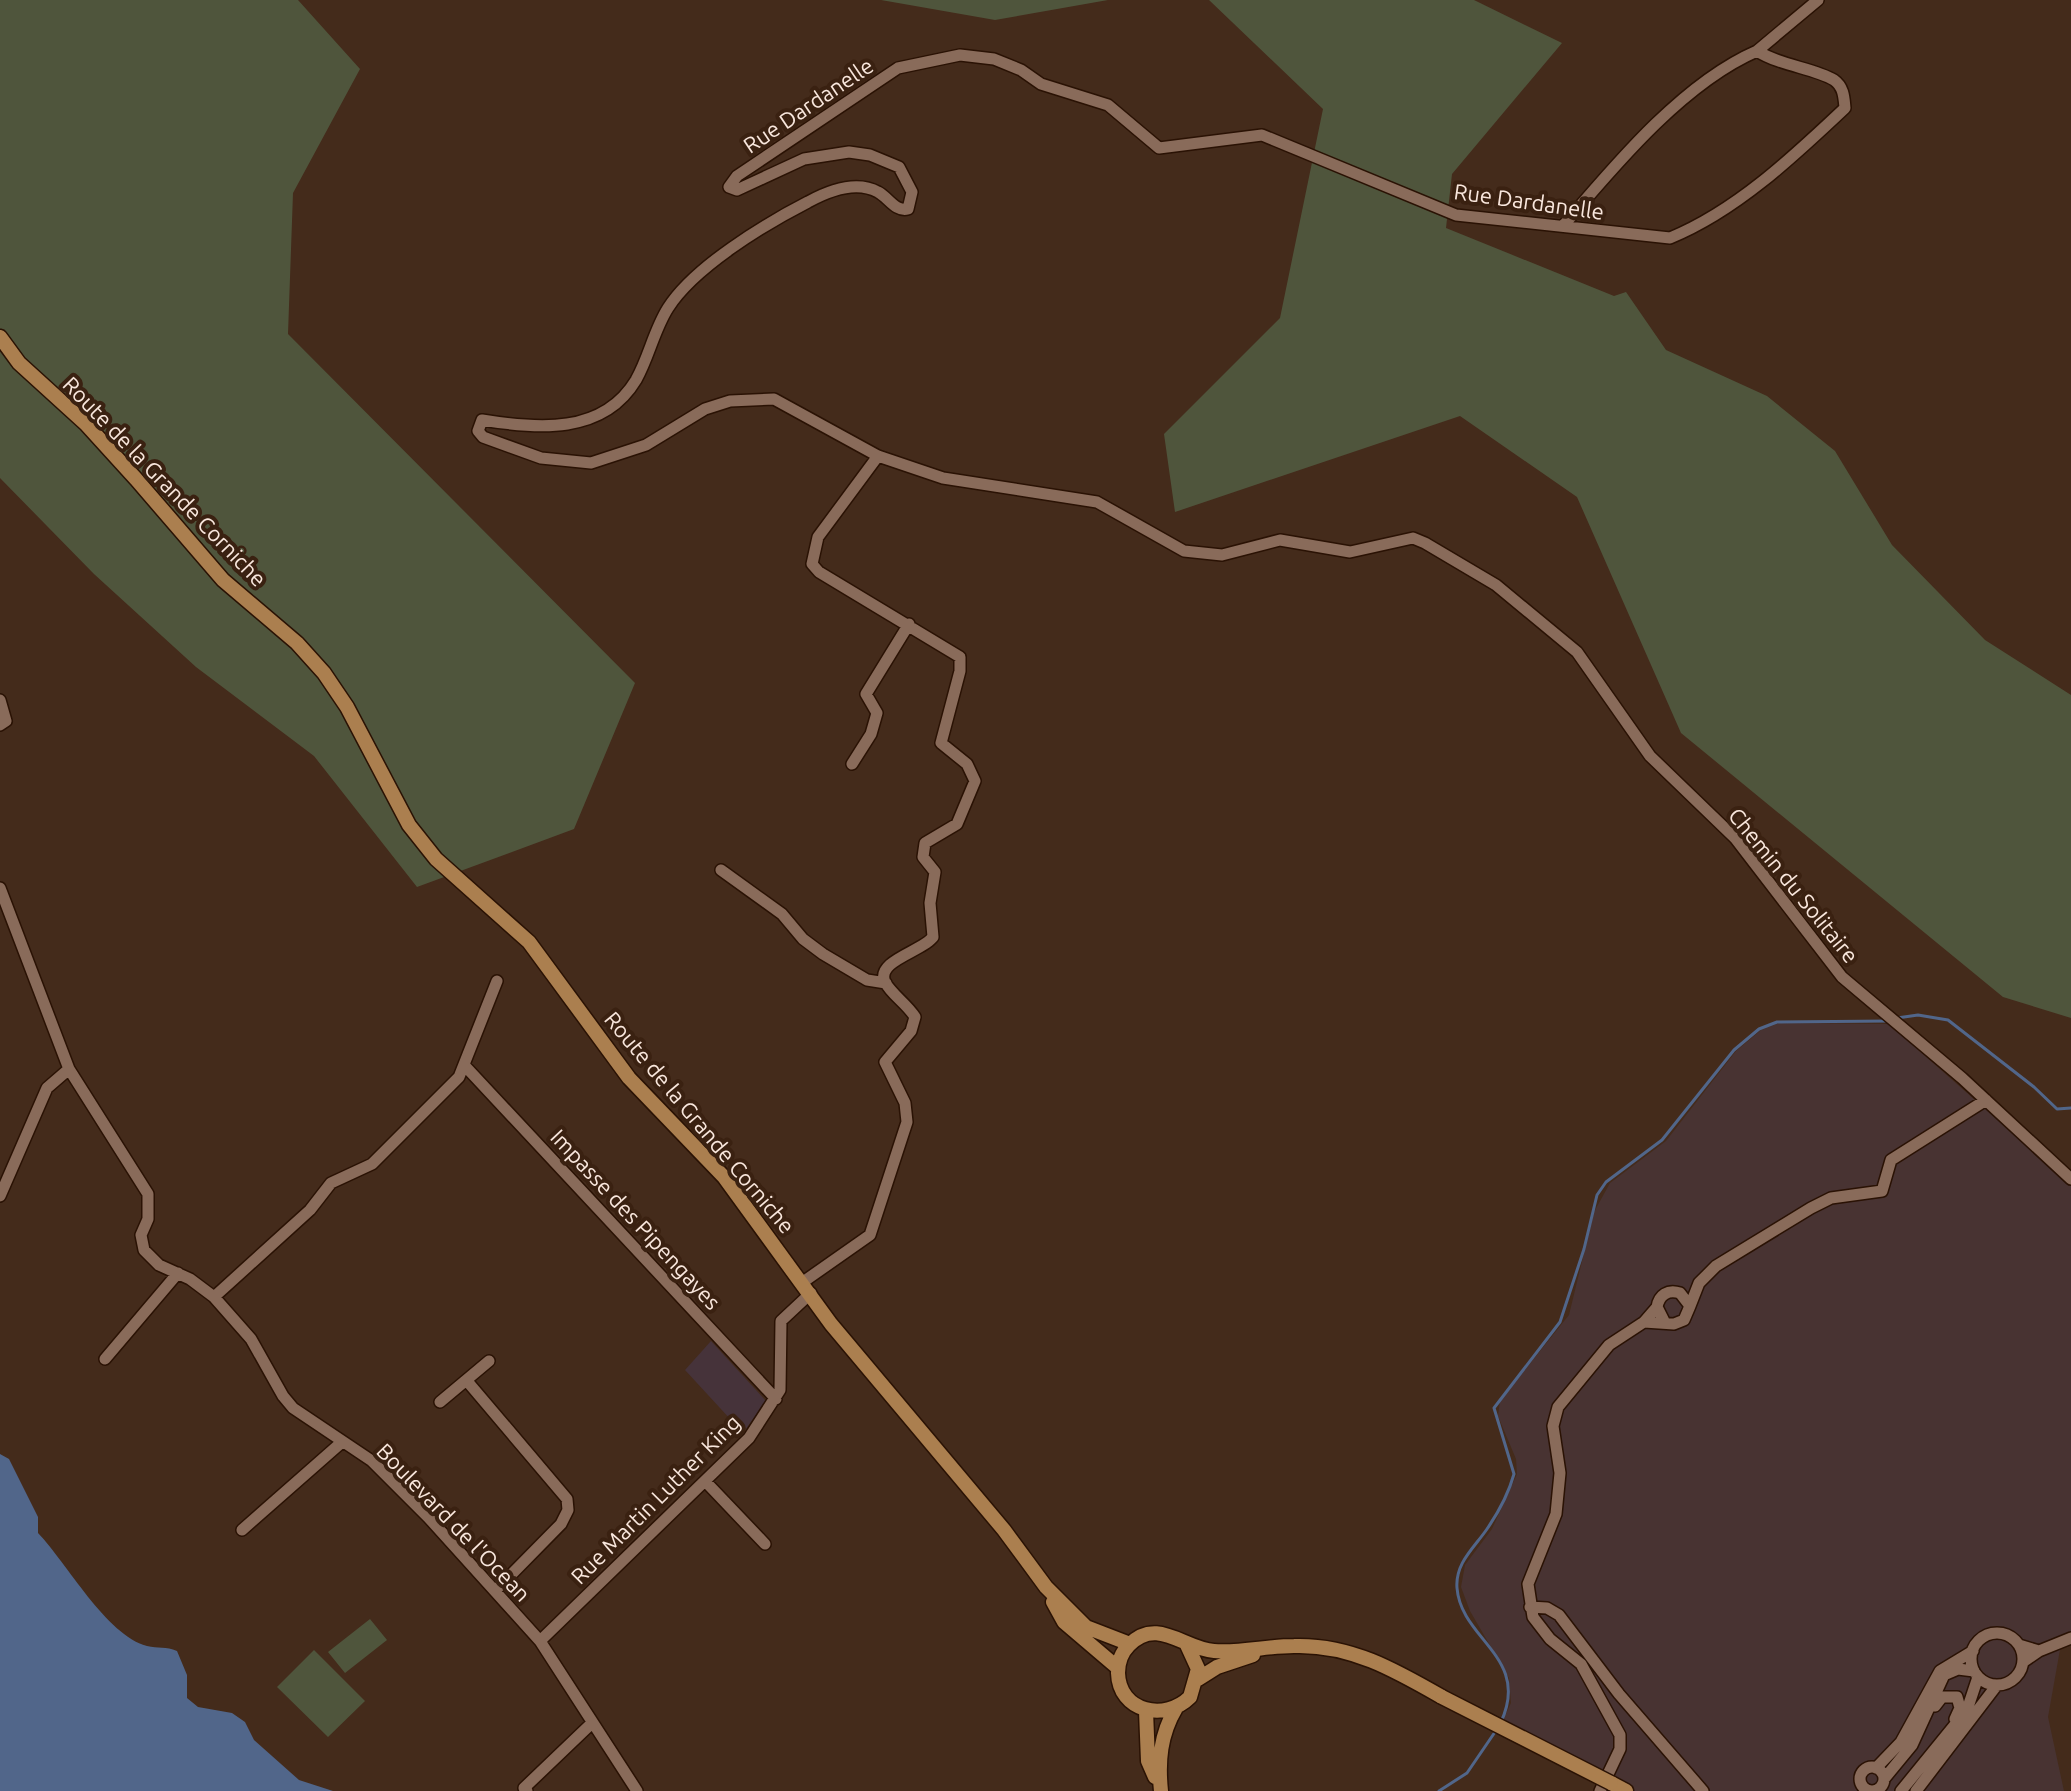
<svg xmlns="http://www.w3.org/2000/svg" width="2071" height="1791" font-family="Ubuntu,sans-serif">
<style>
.commercial{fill:#483332}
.education{fill:#46333a}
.green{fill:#4f553c}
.water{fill:#51668a}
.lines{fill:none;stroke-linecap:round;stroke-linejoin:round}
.stream{stroke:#51668a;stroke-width:3}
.minor-casing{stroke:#2a1204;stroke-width:14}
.major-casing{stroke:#2a1204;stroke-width:17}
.minor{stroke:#896b5a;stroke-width:11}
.major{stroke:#ab7f4f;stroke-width:14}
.major-bridge-casing{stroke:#2a1204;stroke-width:17;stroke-linecap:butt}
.major-bridge{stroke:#ab7f4f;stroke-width:14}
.labels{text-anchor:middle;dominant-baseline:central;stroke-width:8;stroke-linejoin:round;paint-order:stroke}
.street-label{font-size:22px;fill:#f9e7dd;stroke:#3a2111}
</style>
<rect width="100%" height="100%" fill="#442b1b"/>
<path class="commercial" d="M1779,1023L1889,1024L2071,1185V1638L2061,1644L2048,1717L2064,1791H1626L1503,1720L1511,1703L1509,1678L1470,1611L1461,1587L1465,1565L1492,1529L1517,1474L1516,1459L1498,1416L1500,1401L1569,1315L1594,1212L1610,1183L1666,1141L1736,1051L1761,1030Z"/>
<path class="education" d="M711,1341L766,1401L743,1433L685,1370Z"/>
<path class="green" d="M0,0H298L360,69L293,193L288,334L635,683L574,829L417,887L314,756L196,667L94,574L0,478Z
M881,0H1108L995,20Z
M1209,0H1474L1562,43L1452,174L1446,228L1614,296L1626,292L1666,350L1767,396L1835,451L1892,545L1985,640L2071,695V1018L2003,997L1681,733L1577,497L1460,416L1175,512L1164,434L1280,318L1323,109Z
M370,1619L387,1640L345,1673L328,1652Z
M314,1650L365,1701L328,1737L277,1687Z"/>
<path class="water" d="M0,1454L9,1459L38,1517V1533C67,1563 106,1635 147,1646C158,1649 166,1646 177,1651L187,1675V1698L198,1707L232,1713L245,1722L254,1740L299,1780L333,1791H0Z"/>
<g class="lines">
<path class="stream" d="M1897,1018L1918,1015L1948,1020L2034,1087L2057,1109L2071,1108
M1501,1722C1531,1657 1461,1640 1457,1588C1455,1563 1474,1548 1487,1529C1498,1513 1509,1492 1514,1474L1494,1408L1560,1322L1584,1249L1597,1195L1606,1182L1662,1140L1734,1050L1759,1029L1777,1022L1889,1021
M1439,1791L1467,1773L1495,1732"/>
<g class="minor-casing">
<path id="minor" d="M1818,0L1757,51C1781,66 1814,68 1834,80C1844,87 1844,98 1845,108C1793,157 1736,211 1670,238L1456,215L1262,135L1159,148L1108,105L1041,84L1021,70L994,59L960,55L898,68L737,176L729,187L737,190L804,159L849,152L870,155L899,167L912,192L908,209C895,212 888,197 878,192C856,180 828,191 808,202C765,224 694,267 668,308C654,330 649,357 636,380C603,435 537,429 482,420L478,431L483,437L541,458L591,463L646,445L705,409L730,401L774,399L878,456L943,478L1097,502L1184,551L1222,555L1280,540L1350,552L1413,538L1425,543L1496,585L1577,652L1650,756L1735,838L1842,977L1962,1078L2071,1179
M1563,226C1615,165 1683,83 1757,51
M0,700L6,721L0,725
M852,764L871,734L877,713L866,694L909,624
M721,870L782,914L803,939L823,954L867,980L886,983
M0,888L69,1069L148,1194V1219L141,1235L144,1250L159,1265L190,1279L214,1297L251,1339L283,1396L293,1408L372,1461L428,1517L540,1641L637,1791
M465,1066L776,1399
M0,1196L47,1088L69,1069
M803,1282L870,1235L907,1122L905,1103L885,1062L911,1031L915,1017C907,1004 891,994 885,982C875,961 923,951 933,937L930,903L935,872L923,857L925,843L957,824L975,781L967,764L941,743L960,671V657L819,572L812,564L818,537L878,456
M214,1297L310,1210L331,1183L372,1164L459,1077L497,981
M1690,1306L1699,1283L1716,1266L1811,1208L1831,1198L1882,1191L1891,1160L1986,1100
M1644,1322L1674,1324L1684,1320L1690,1306L1680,1293C1668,1289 1659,1295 1657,1307L1664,1321
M105,1359L178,1273
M467,1381L567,1499L568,1510L561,1524L495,1591
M440,1402L489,1361
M705,1481L765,1544
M242,1530L342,1442
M1530,1607L1547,1608L1559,1615L1619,1694L1703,1791
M1971 1659a26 26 0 1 1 52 0a26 26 0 1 1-52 0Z
M540,1641L749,1438L780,1390L781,1321L811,1293
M2019,1645L2039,1651L2023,1662
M2039,1651L2071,1638
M1935,1706L1942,1697H1957L1960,1708L1955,1719
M1860 1779a12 12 0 1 1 24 0a12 12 0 1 1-24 0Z
M1876,1768L1901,1742L1940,1671L1973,1651
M1884,1779L1912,1745L1944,1675L1958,1669L1974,1671
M527,1791L524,1788L592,1723
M1600,1791L1620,1749V1735L1581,1664L1550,1639L1533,1617L1528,1584L1556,1514L1560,1473L1553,1426L1558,1407L1609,1345L1644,1322L1657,1307
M1901,1791L1967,1710L1978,1677
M1916,1791L1997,1685"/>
</g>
<g class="major-casing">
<path id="major" d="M0,337L19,363L86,424L136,479L223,580L297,643L324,673L347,707L409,825L436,859L529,942L629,1078L724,1177L831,1324L1004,1530L1046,1587L1086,1627L1130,1644
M1053,1602L1064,1622L1118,1668
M1187,1645L1198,1669L1190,1697C1165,1722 1119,1712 1118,1673C1118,1662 1122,1652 1129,1645C1157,1616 1184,1649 1214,1651C1241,1653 1267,1646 1294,1646C1350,1644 1395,1670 1442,1697
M1198,1679L1217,1667L1253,1655
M1146,1711L1148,1761L1155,1777
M1611,1783L1626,1791
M1161,1791C1158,1762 1160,1735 1176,1708"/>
</g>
<use href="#minor" class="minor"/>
<use href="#major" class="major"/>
<g class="major-bridge-casing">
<path id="major-bridge" d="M1442,1697L1611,1783"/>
</g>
<use href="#major-bridge" class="major-bridge"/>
</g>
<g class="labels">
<g class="street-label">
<text transform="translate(808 105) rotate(-34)">Rue Dardanelle</text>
<text transform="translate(1529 201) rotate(8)">Rue Dardanelle</text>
<text transform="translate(165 481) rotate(46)">Route de la Grande Corniche</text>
<text transform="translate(1794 885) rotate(51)">Chemin du Solitaire</text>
<text transform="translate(700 1122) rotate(50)">Route de la Grande Corniche</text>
<text transform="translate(636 1219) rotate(47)">Impasse des Pipengayes</text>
<text transform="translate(655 1499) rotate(-45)">Rue Martin Luther King</text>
<text transform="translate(454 1522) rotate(46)">Boulevard de l'Ocean</text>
</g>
</g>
</svg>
